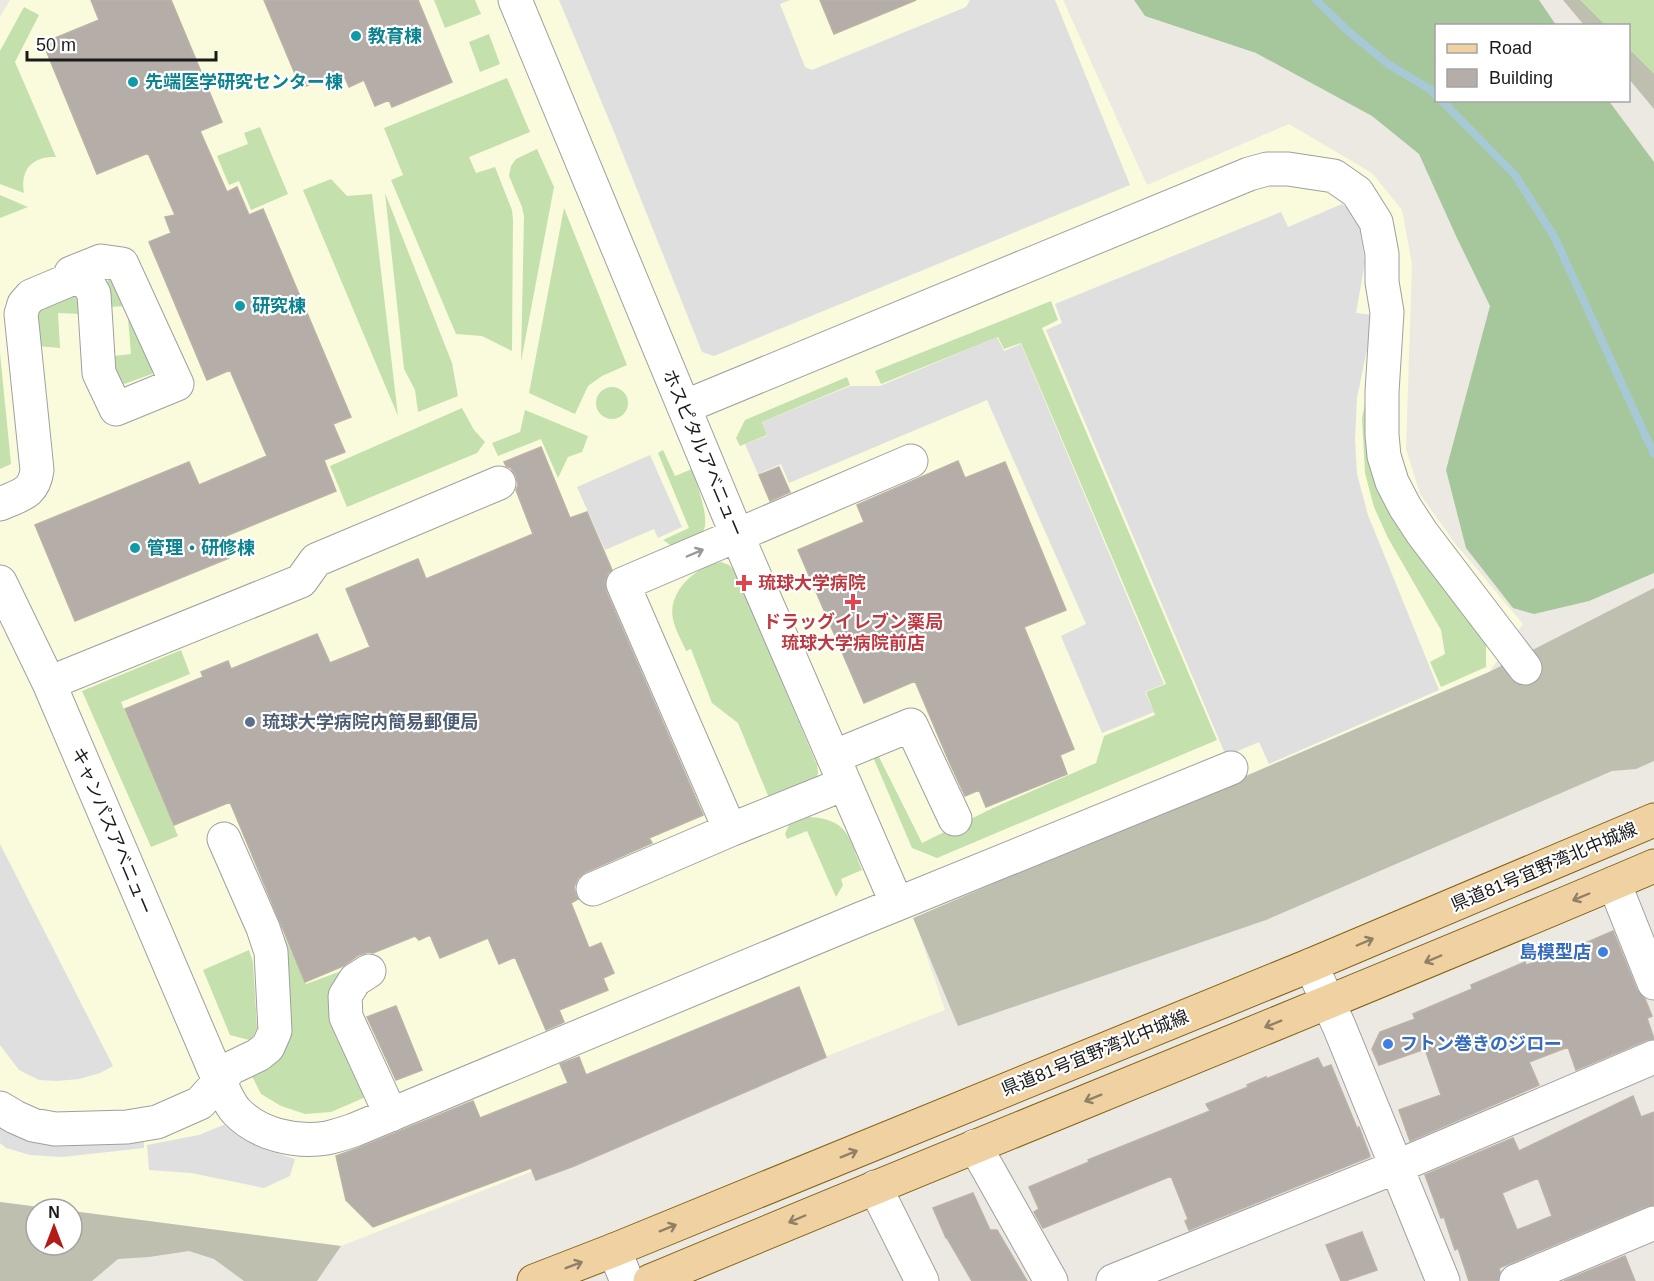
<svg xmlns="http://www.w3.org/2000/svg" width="1654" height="1281" font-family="Arial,'Noto Sans JP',sans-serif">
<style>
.education{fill:#f9fbdc}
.construction{fill:#bebfaf}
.grass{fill:#c4e1ad}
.forest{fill:#a6c79b}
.parking{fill:#dfdfdf}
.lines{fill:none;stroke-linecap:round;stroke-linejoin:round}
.stream{stroke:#a7c8d5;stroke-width:8}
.building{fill:#b5aea8;stroke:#bcb1a6;stroke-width:1.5;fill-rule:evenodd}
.minor-casing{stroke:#9f9f9f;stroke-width:35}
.major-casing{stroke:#836210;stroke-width:35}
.minor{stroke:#fff;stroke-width:33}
.major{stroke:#f0d2a2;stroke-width:33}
.oneway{stroke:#989898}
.oneway2{stroke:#908065}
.culture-dot{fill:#0f9aa8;stroke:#fff;stroke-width:2}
.health-dot{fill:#e0444e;stroke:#fff;stroke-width:2}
.service-dot{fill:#5c6f8a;stroke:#fff;stroke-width:2}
.shop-dot{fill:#3f7fe0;stroke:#fff;stroke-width:2}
.labels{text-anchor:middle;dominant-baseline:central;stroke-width:4.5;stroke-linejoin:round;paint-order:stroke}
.culture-label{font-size:18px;font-weight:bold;fill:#0d838f;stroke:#fff;text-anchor:start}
.street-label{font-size:18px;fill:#1b1b1b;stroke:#fff}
.health-label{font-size:18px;font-weight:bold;fill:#be3a42;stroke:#fff;text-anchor:start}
.service-label{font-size:18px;font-weight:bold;fill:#4e5e75;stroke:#fff;text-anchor:start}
.shop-label{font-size:18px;font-weight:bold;fill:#366cbe;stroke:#fff;text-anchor:end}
</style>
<rect width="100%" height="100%" fill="#ece9e2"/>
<path class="education" d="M10,0H1063L1147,185L1289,124L1372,173L1402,210L1412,264L1406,449L1420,494L1454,542L1523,624L1489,672L914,918L945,1010L341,1246L72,1211V1209H55L0,1202V17Z"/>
<path class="construction" d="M1563,0H1654V109L1629,79L1628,26L1584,25Z
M1654,588V761L1636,769L1612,771L1266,920L958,1026L913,918L1489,672Z
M0,1202L55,1209H36V1245H72V1211L341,1246L317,1281H244L214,1259L189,1251L149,1257L118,1259L92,1281H0Z"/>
<path class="grass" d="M434,0H475L481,14L445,28Z
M1580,0H1654V74L1629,49L1628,26L1605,25Z
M24,7L39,15L15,62L56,157C32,156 20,170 24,193L0,184V51Z
M489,34L500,64L480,72L469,42Z
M507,78L530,132L469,157L476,173L495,167L512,210L513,220L512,351L482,336L456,334L391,180L403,175L384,128Z
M260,127L288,194L251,210L239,181L229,185L217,156L248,144L244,133Z
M537,149L554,187L521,362L524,216L522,207L509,176L511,166L516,159Z
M331,179L347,196L372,194L398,416L303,190Z
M385,193L452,363L458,396L418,412L415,390L404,369Z
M0,195L28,207L0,218Z
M564,208L627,365L602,376L588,386L575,414L529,393Z
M114,277L156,369L152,374L124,384C113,379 114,366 113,356L131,354L127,306L108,307L106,284L109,278Z
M67,296H73L78,299L82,314L58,313L60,348L37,346L35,312Z
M1051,301L1058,320L1042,328L1217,740L937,858L912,848L873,757L878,755L922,843L993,808L1096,763L1104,736L1155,715L1146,692L1166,684L1021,343L1004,349L998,337L881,384L875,371Z
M0,353L11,464L0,469Z
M1373,365L1374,439L1486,637V667L1441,687L1430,662L1445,654L1441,630L1388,538L1374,507L1365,473L1362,418Z
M847,377L850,385L762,422L767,435L740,446L736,438L745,420Z
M596 403a16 16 0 1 1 32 0a16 16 0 1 1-32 0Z
M462,408L474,430L485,442L477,453L347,507L330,466Z
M525,410L588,436L582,452L568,457L558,478L541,439L498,456L492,443L520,432Z
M663,450L675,476L692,469C696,482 712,522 702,533C695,540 681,543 672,546L663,540L689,528L658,453Z
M721,562L729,565L736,573L817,765L818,772L817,779L769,798L738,723L712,703L691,649L686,651C682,641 675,630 673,619C667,592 696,566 721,562Z
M181,650L190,674L121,702L178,836L151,847L82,691Z
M809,817C849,819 849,838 862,870L841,879L843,885L836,897L807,831L787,839L785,834L789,825Z
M284,935L306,984L344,970L368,1096L331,1112L305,1114L281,1106L261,1094L252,1076L269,1069L285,1049L279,938Z
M249,950L253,962L257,1028L253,1037L249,1040L230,1035L203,970Z"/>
<path class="forest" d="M1134,0H1539L1556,25L1436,26V100L1609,101L1654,162V573L1589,601L1534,614L1513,608L1466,548L1446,470L1490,306L1456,236L1419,154L1372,116L1256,53L1145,16Z"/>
<path class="parking" d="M559,0H790L780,4L805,67L812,70L966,7L970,0H1055L1130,185L714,356L702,352L612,127Z
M1342,204L1357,214L1365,262L1356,313L1374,315L1357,398L1355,439L1357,474L1368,515L1439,690L1269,764L1259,742L1226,756L1046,330L1062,323L1055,304L1281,212L1288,227Z
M997,337L1004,351L1021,344L1164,684L1145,692L1154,712L1102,733L1061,636L1086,624L987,400L789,483L781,464L758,474L745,444L767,436L762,422L850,386H880Z
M650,455L682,527L658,538L654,529L605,550L577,487Z
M0,844L113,1066L100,1073L79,1079L57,1081L39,1080L19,1070L0,1045Z
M0,1119L144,1135V1148L62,1157L30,1155L6,1148L0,1143Z
M228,1123L245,1138L266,1150L295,1159L290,1176L264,1188L191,1173L149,1170L147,1145L199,1135Z"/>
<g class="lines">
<path class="stream" d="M1316,0L1348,31L1388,64L1431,90L1436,96
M1441,100L1515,175L1555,238L1654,454"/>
</g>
<path class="building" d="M91,0H171L222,122L200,131L227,192L237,187L249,215L263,209L351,417L333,424L345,452L324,460L336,491L221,538L229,558L75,621L35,525L189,462L199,485L267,456L230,370L207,380L149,242L171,233L165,217L175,215L148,153L97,174L43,43L99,20Z
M264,0H418L452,82L392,107L389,100L375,106L364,80L349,87L342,71L301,88Z
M820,0H916L834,34Z
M541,447L570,518L587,512L612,570L608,573L605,581L606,591L703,815L649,838L652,843L586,872L578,878L574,887L576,896L578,899L571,903L589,948L601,943L614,973L603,978L608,990L559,1010L564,1022L546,1030L515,957L499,964L488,938L440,958L430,935L419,940L415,936L373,953L368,952L359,955L343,966L305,982L230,802L174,825L125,709L203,677L201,672L228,661L231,669L317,634L330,663L370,647L346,589L418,559L426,579L533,534L516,490L518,485L516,476L511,468L506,466L504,462Z
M958,461L965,478L1005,462L1066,610L1024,627L1074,749L1060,755L1067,774L986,807L979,790L965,796L948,759L915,681L864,703L798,550L864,522L857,505Z
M779,467L790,492L770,501L759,475Z
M1613,931L1637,990L1645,999L1652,1016L1647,1018L1654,1039L1647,1040L1576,1070L1568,1047L1529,1062L1539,1085L1410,1141L1399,1110L1441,1095L1425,1049L1379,1065L1372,1049L1380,1032L1415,1019L1413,1014L1472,989L1471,985L1525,962L1526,965L1550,957L1551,958Z
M799,987L826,1057L574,1166L536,1180L531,1168L373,1227L346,1200L336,1156L361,1147L473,1101L480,1118L568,1083L560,1064L579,1057L586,1075Z
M396,1006L422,1070L396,1080L367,1017Z
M1318,1058L1323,1068L1331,1065L1357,1128L1359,1127L1370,1156L1369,1157L1189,1230L1185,1221L1188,1219L1171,1176L1043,1228L1034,1212L1039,1209L1029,1187L1089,1162L1088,1160L1210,1111L1206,1104L1248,1087L1247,1085L1266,1077V1079Z
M1633,1096L1641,1117L1654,1112V1205L1647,1206L1499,1268L1500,1272L1498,1281H1469L1458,1248L1455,1250L1444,1217L1441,1218L1425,1175L1513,1138L1519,1151ZM1538,1178L1552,1216L1517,1230L1502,1193Z
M973,1193L990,1230H997L1027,1281H972L947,1238H946L933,1208Z
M1362,1232L1377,1270L1345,1281H1341L1326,1245Z
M1625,1256L1635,1281H1564Z"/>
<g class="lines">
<g class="minor-casing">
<path id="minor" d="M515,0L737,535L897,904
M684,407L1249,174L1267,169H1288L1334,176L1357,192L1376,222L1382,254V282L1387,312L1382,392V435L1384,456L1392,482L1405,507L1422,533L1525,668
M0,504C20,495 34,494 37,470L21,314L24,304L31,296L76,277L89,285L94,294L99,373L116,409L177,384L122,264L101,261L71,273L68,280
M0,582L49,683L220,1083C225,1092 229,1103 236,1111C259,1135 296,1143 327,1138C336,1136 345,1133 354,1130L858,920L1231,768
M49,683L301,581L316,560L499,483
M833,757L911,725L955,819
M844,784L730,830L623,584L911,461
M1614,883L1654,983
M593,889L730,830
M1311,965L1339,1026L1443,1281
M369,971L355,980L345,996L346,1017L391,1115
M0,1108L15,1117L33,1125L55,1129L127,1127L157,1122L200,1103L231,1068L258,1055L268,1047L275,1031L271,952L263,928L224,839
M975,1146L1051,1281
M875,1187L922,1281
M614,1250L627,1281
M1113,1281L1396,1167L1654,1057
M1516,1281L1654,1223"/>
</g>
<g class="major-casing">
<path id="major" d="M534,1281L614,1250L1311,965L1654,820
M650,1281C984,1141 1321,1008 1654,866"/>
</g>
<use href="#minor" class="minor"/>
<use href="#major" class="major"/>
</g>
<defs><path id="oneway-shaft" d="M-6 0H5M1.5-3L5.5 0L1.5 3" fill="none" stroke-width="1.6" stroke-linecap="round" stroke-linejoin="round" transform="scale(1.5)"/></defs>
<use class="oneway" href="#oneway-shaft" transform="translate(695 553) rotate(-23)"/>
<g class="oneway2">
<use href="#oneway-shaft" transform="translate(1581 897) rotate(157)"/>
<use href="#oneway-shaft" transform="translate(1365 942) rotate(-23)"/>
<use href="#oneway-shaft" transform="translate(1433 959) rotate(157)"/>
<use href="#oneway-shaft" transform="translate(1273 1024) rotate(158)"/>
<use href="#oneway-shaft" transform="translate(1093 1098) rotate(158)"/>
<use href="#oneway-shaft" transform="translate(849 1154) rotate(-22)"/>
<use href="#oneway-shaft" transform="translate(797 1219) rotate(157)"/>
<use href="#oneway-shaft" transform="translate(668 1228) rotate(-22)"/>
<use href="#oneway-shaft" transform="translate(574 1265) rotate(-21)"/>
</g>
<g class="culture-dot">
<circle cx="356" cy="36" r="6"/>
<circle cx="133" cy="82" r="6"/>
<circle cx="240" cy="306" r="6"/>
<circle cx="135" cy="548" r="6"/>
</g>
<g class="health-dot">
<path d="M741 574h6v6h6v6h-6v6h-6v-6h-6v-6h6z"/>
<path d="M850 593h6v6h6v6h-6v6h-6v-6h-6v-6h6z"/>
</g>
<circle class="service-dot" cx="250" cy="722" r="6"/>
<g class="shop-dot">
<circle cx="1603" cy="952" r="6"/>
<circle cx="1388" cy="1044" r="6"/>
</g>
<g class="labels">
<g class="culture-label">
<text x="368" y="36">教育棟</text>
<text x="145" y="82">先端医学研究センター棟</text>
<text x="252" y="306">研究棟</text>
<text x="147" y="548">管理・研修棟</text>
</g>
<g class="street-label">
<text transform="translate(703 453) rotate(67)">ホスピタルアベニュー</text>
<text transform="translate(112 831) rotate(67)">キャンパスアベニュー</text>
<text transform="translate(1544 867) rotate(-23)">県道81号宜野湾北中城線</text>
<text transform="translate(1095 1053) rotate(-22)">県道81号宜野湾北中城線</text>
</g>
<g class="health-label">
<text x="758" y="583">琉球大学病院</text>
<text x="853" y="622" text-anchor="middle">ドラッグイレブン薬局<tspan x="853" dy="21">琉球大学病院前店</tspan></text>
</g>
<g class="service-label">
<text x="262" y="722">琉球大学病院内簡易郵便局</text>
</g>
<g class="shop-label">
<text x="1591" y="952">島模型店</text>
<text x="1400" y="1044" text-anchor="start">フトン巻きのジロー</text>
</g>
</g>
<rect x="1435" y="24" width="195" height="78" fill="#ffffff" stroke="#a4a4a4" stroke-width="1.5"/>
<rect x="1447" y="44" width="30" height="9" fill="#f0d2a2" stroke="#a4a4a4" stroke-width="1.5"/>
<text x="1489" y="54" font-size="18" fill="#1b1b1b">Road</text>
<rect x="1447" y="69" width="30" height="18" fill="#b5aea8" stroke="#a4a4a4" stroke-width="1.5"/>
<text x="1489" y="84" font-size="18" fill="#1b1b1b">Building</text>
<g transform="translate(54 1227)"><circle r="28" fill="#ffffff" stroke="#a4a4a4" stroke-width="1.5"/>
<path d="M0-4.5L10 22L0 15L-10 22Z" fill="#b11d16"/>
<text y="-9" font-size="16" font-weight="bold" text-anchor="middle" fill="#1b1b1b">N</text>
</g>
<path d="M27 51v9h189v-9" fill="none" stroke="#1b1b1b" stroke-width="3"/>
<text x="36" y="51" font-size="18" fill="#1b1b1b" stroke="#ffffff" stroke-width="4.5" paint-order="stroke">50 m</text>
</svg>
